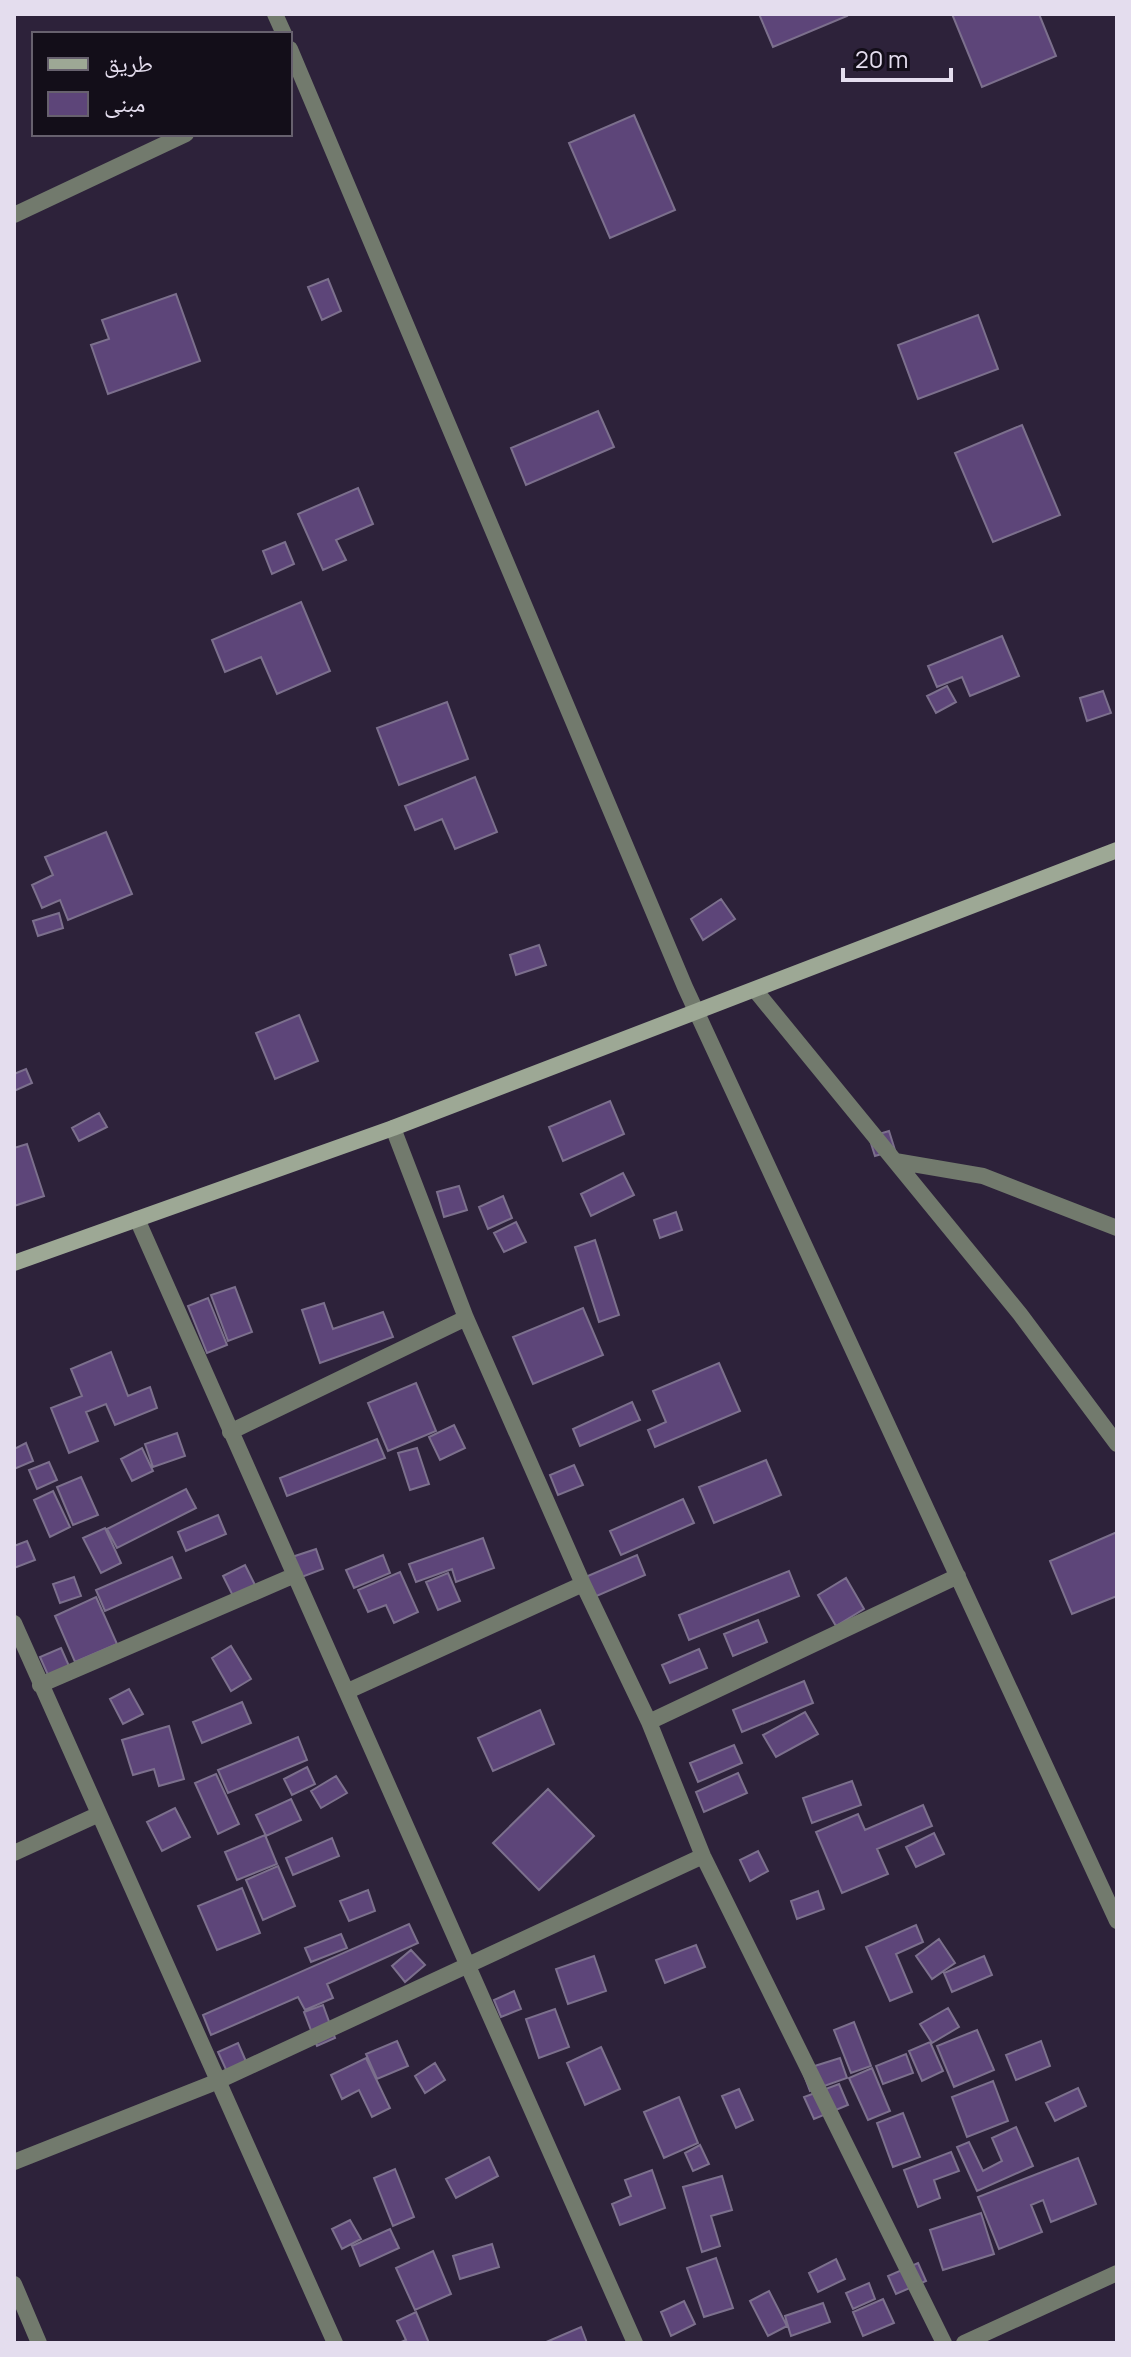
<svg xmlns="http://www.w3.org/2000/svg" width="1131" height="2357" font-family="Manrope,'Noto Naskh Arabic',sans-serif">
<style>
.building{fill:#5d4579;stroke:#7c708d;stroke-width:2}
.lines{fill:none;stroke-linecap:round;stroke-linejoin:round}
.street{stroke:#727a6d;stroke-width:16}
.secondary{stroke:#9da895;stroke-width:16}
</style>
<rect width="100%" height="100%" fill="#2d223a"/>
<path class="building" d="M759,14H846L847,16L773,47Z
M952,14H1039L1056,56L982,87Z
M634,115L675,210L610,238L569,143Z
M328,279L341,311L322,320L308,287Z
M176,294L200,361L108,394L91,345L109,339L102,320Z
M978,315L998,369L918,399L898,345Z
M598,411L614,447L526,485L511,448Z
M1022,425L1060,515L993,542L955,453Z
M358,488L373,524L336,540L346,560L323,570L298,514Z
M285,542L294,564L272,574L263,551Z
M301,602L330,671L277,694L261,657L225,672L212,640Z
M1002,636L1019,676L970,696L962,677L937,687L928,666Z
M947,686L956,702L936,713L927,696Z
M1103,691L1111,713L1087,721L1080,698Z
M447,702L468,759L399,785L377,728Z
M475,777L497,832L455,849L442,819L415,830L405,806Z
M106,832L132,894L68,920L60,900L42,908L32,885L53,875L45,857Z
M721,899L735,919L703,940L691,919Z
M59,913L63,928L38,936L33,921Z
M539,945L546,965L516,975L510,955Z
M299,1015L318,1061L275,1079L256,1033Z
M26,1069L32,1083L14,1091V1074Z
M610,1101L624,1134L563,1161L549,1127Z
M99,1113L107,1127L79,1141L72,1128Z
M889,1131L895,1150L875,1156L869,1137Z
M27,1144L44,1196L14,1206V1148Z
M623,1173L634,1195L591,1216L581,1194Z
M459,1186L467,1210L444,1217L437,1192Z
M503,1196L512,1218L488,1229L479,1207Z
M676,1212L682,1230L660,1238L654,1220Z
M516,1222L526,1242L504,1252L494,1233Z
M595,1240L619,1315L599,1322L575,1247Z
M235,1287L252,1332L228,1341L211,1295Z
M208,1298L227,1345L207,1353L188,1306Z
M324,1303L333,1329L383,1312L393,1337L320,1363L302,1310Z
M583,1308L603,1355L533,1384L513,1337Z
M111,1352L128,1396L150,1387L157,1408L115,1425L106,1404L86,1412L98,1441L69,1453L51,1408L82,1396L71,1369Z
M719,1363L740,1411L655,1447L648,1430L666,1422L653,1391Z
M416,1383L436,1431L388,1451L368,1403Z
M632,1402L640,1420L580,1446L573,1429Z
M454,1425L465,1448L440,1460L429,1437Z
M177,1433L185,1456L153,1467L145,1444Z
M377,1439L385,1458L287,1496L280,1478Z
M26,1443L33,1461L14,1469V1449Z
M142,1448L153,1471L132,1481L121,1459Z
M417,1448L429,1484L410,1490L398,1453Z
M766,1460L781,1495L714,1523L699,1487Z
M49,1462L57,1480L37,1489L29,1470Z
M574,1465L583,1485L558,1495L550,1475Z
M81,1477L98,1515L73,1525L57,1487Z
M186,1489L196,1508L117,1548L107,1529Z
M53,1491L70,1527L50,1537L34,1500Z
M683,1499L694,1523L621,1555L610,1531Z
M218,1515L226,1534L186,1551L178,1532Z
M105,1528L121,1563L101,1573L83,1538Z
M1117,1532V1596L1072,1614L1050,1561Z
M483,1538L494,1568L456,1582L452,1569L416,1582L409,1564Z
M27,1541L35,1560L14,1568V1546Z
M316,1549L323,1569L299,1578L292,1557Z
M383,1555L390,1573L354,1588L346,1570Z
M637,1555L645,1575L592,1598L583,1578Z
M172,1557L181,1578L105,1611L96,1590Z
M245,1565L256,1587L234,1598L223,1576Z
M789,1571L799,1596L689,1640L679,1615Z
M400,1572L418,1612L394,1623L386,1605L368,1612L358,1590Z
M448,1573L460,1601L438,1610L426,1582Z
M74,1577L81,1596L60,1603L53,1584Z
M846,1578L864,1609L836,1626L818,1595Z
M96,1597L117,1644L75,1662L55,1616Z
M758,1620L767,1642L733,1656L724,1634Z
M231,1646L251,1679L231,1691L212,1658Z
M61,1648L69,1666L48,1675L40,1657Z
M699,1649L707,1668L670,1683L662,1665Z
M804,1681L813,1703L742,1732L733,1710Z
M129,1689L143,1714L123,1724L110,1699Z
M242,1702L251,1723L202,1743L193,1722Z
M540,1710L554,1744L493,1771L478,1738Z
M805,1712L818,1734L776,1757L763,1735Z
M169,1726L184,1779L159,1786L154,1769L133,1775L122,1740Z
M298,1737L307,1760L228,1793L218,1770Z
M734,1745L742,1763L698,1782L690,1763Z
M307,1767L315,1784L292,1795L284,1779Z
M738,1773L747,1793L704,1812L696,1792Z
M216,1774L239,1824L218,1834L195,1783Z
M336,1776L347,1793L321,1808L311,1791Z
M852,1781L861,1805L812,1823L803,1798Z
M548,1789L594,1836L539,1890L493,1843Z
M291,1799L301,1820L266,1836L256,1815Z
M923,1805L932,1826L877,1849L888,1874L842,1893L816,1832L858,1814L865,1830Z
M175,1808L190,1837L162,1851L147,1822Z
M934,1833L944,1854L916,1867L906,1847Z
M265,1835L277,1864L237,1880L225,1852Z
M332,1838L339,1856L293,1875L286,1858Z
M758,1851L768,1871L750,1881L740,1860Z
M278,1866L295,1906L263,1920L246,1880Z
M242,1888L260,1933L217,1950L198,1906Z
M368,1890L375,1911L349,1921L340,1901Z
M818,1891L824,1909L797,1919L791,1901Z
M409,1924L418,1943L327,1984L333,1998L305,2010L298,1997L211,2035L203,2015Z
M916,1925L923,1942L896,1954L912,1992L890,2001L866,1947Z
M341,1934L347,1948L311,1962L305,1948Z
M939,1939L955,1963L932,1979L916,1956Z
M696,1945L705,1967L665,1983L656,1960Z
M411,1950L425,1965L405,1982L392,1966Z
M594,1956L606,1991L568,2004L556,1969Z
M984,1956L992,1975L952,1992L944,1973Z
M514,1991L521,2009L501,2017L494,2000Z
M323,2005L335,2038L317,2046L304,2012Z
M948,2008L959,2027L932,2043L920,2024Z
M555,2009L569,2047L539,2058L526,2019Z
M854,2022L871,2066L851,2073L834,2030Z
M977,2030L994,2070L954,2087L937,2046Z
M397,2041L408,2066L377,2079L366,2054Z
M1041,2041L1050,2066L1016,2080L1006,2055Z
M930,2042L943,2071L922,2081L909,2051Z
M238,2043L248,2066L228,2074L218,2052Z
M601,2047L620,2089L585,2105L567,2063Z
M906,2054L913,2073L883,2084L876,2066Z
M366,2058L390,2108L372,2117L359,2090L342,2099L331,2075Z
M840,2058L847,2078L810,2091L802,2070Z
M435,2063L445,2080L425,2093L415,2076Z
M872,2068L890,2111L868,2120L849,2078Z
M993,2081L1008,2121L967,2137L952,2097Z
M839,2084L848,2105L814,2119L804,2097Z
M1078,2088L1086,2106L1055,2121L1046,2103Z
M739,2089L753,2120L736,2128L722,2096Z
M679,2097L698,2143L664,2158L644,2112Z
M903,2113L920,2157L893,2167L877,2123Z
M1016,2127L1033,2166L977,2191L957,2147L969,2142L983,2171L1002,2161L992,2138Z
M700,2145L709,2164L693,2171L685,2153Z
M951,2152L959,2171L934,2180L940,2198L918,2207L904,2170Z
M489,2157L498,2176L456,2198L446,2179Z
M1078,2158L1096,2204L1051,2222L1043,2200L1031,2205L1042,2232L999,2249L978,2197Z
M395,2169L414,2217L393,2226L374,2178Z
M652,2170L665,2208L620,2225L612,2204L631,2196L625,2180Z
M722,2176L732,2210L711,2216L720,2246L702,2252L683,2187Z
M981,2213L994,2254L943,2270L930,2230Z
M350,2220L361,2239L342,2249L332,2229Z
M390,2229L399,2248L360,2266L352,2246Z
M492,2244L499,2267L460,2279L453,2256Z
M433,2251L451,2294L415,2310L396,2268Z
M716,2258L733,2308L704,2317L687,2268Z
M836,2259L845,2279L818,2292L809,2273Z
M918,2263L926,2281L896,2294L888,2276Z
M869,2283L875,2299L853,2309L846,2293Z
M769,2291L787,2326L768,2336L750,2301Z
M883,2299L894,2323L863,2336L853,2312Z
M684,2301L695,2324L671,2336L661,2312Z
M823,2303L830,2322L791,2336L785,2316Z
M416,2312L429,2343H399L406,2340L397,2321Z
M581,2327L587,2343H544Z"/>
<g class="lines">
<path class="street" d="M275,14L284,34
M290,49L685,987L1117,1921
M14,215L186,134
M755,990L1020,1314L1117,1444
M393,1128L466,1318L583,1584L649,1722L703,1856L944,2343
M895,1161L983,1176L1117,1228
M137,1219L635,2343
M230,1432L466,1318
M14,1623L335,2343
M40,1685L295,1575
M348,1691L583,1584
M649,1722L958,1576
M14,1853L97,1815
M14,2162L216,2082L703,1856
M14,2284L39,2343
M964,2343L1117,2273"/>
<path class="secondary" d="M14,1263L393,1128L1117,850"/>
</g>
<rect width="1131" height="2357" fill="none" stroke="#e4ddee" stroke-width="32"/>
<rect x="32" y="32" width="260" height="104" fill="#130e19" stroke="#67616e" stroke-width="2"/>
<rect x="48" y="58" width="40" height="12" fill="#9da895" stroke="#67616e" stroke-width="2"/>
<text x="104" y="72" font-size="24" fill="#e4ddee">طريق</text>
<rect x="48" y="92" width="40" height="24" fill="#5d4579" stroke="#67616e" stroke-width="2"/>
<text x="104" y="112" font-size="24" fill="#e4ddee">مبنى</text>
<path d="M843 68v12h108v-12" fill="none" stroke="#e4ddee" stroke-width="4"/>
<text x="855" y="68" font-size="24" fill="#e4ddee" stroke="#130e19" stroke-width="6" paint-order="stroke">20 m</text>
</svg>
